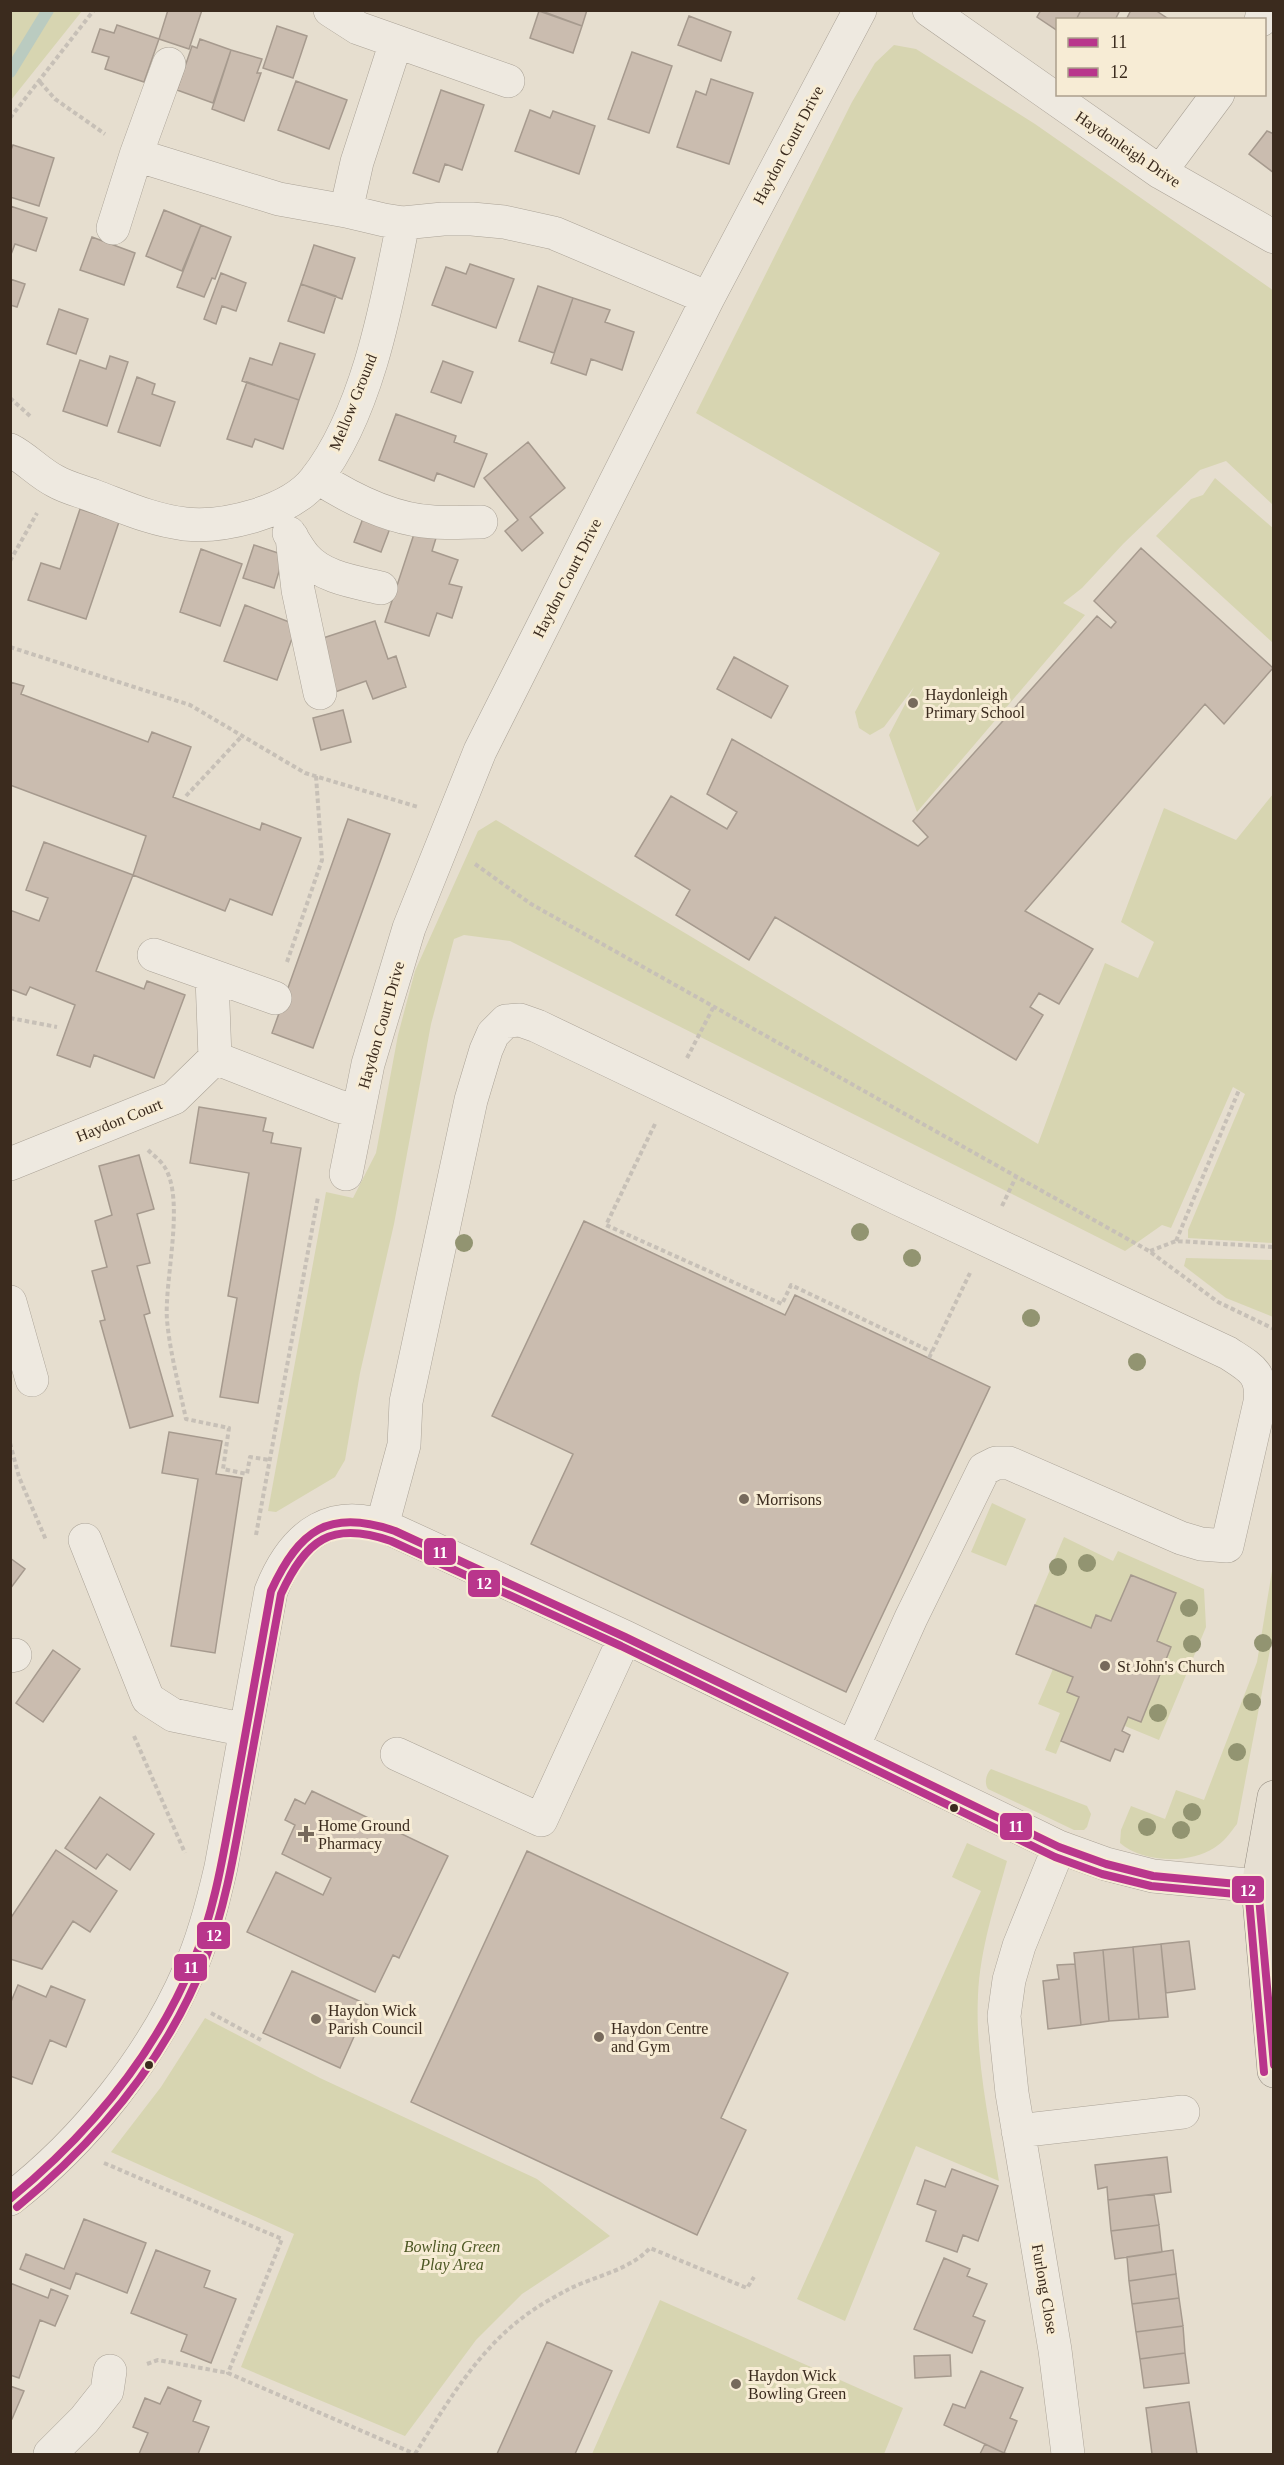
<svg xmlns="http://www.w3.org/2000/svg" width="1284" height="2465" font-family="Georgia,serif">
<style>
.green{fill:#d7d5b1}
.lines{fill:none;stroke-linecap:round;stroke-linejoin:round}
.stream{stroke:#bacbc0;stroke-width:12}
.building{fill:#cabcaf;stroke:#a69a8e;stroke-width:1.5}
.minor-casing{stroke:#aba397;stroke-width:34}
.major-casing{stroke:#91897e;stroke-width:34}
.path{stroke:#c7c0b7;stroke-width:4;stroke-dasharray:4.5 3;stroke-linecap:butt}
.minor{stroke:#eee9e0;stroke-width:33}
.major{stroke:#e6dfd2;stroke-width:33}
.bus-1-casing{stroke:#f7ecd5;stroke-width:12}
.bus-2-casing{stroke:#f7ecd5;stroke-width:12}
.bus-1{stroke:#b9368c;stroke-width:8}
.bus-2{stroke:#b9368c;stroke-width:8}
.tree{fill:#929471}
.poi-dot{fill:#776a5c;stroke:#f7ecd5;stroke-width:2}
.bus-dot{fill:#3b2b1e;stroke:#f7ecd5;stroke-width:2}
.labels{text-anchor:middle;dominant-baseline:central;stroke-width:6;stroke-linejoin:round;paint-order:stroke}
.street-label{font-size:16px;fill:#3b2b1e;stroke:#f7ecd5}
.poi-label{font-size:16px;fill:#3b2b1e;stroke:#f7ecd5;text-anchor:start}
.park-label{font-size:16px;font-style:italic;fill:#4d5824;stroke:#f7ecd5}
.line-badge{stroke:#f7ecd5;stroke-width:2}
.badge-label{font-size:16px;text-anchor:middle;font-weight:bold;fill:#fff}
</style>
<rect width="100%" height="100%" fill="#e6decf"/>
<path class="green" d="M11,10L82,11L11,100L10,11Z
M894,45L916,49L1035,124L1274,291L1273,505L1226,461L1200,470L1124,543L1082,588L1063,603L1085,615L917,812L889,735L914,687L884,727L870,735L859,728L855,712L940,553L696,413L852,102L875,63Z
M1215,478L1273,528V643L1156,536L1191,499L1203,495Z
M1273,794V1243L1188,1238V1230L1245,1094L1233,1087L1171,1228L1162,1225L1125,1251L510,941L464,935L454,939L431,1024L394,1224L360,1373L345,1460L335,1477L276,1512L268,1511L326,1192L353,1198L376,1153L398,1035L415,971L478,831L496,820L1038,1144L1105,963L1138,978L1154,942L1121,922L1164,808L1236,840Z
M1186,1258L1273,1260V1317L1226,1298L1184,1266Z
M992,1503L1026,1519L1006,1566L971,1552Z
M1064,1537L1113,1561L1118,1551L1204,1589L1206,1627L1159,1740L1125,1726L1128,1717L1141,1722L1171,1648L1157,1641L1176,1593L1131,1575L1111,1621L1096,1615L1091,1628L1035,1605Z
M1273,1565V1634L1237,1824C1230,1833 1224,1842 1214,1848C1190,1864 1142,1863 1120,1843L1121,1830L1131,1806L1165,1819L1176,1790L1204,1800L1257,1662Z
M1053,1669L1073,1677L1067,1692L1079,1697L1056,1754L1045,1750L1060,1713L1038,1704Z
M991,1769L1087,1806L1091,1814L1087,1827L1084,1830H1074L988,1789C984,1783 986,1774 991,1769Z
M967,1843L1007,1861C995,1904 980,1949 978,1995C975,2057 989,2120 999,2181L916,2146L845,2321L797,2299L981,1891L952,1877Z
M205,2018L320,2078L537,2179L610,2236L522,2294L476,2340L405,2436L241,2367L294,2234L111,2152L161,2087Z
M660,2300L903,2408L884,2454H592Z"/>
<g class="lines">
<path class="stream" d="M10,72L48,10"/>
</g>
<path class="building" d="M168,10H202L189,49L159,39Z
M539,10H587L582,26Z
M1041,10H1081L1076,20H1058V31L1037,17Z
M1081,10H1120L1115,20H1076Z
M1131,10H1155L1170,20H1126Z
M539,11L582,26L573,53L530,38Z
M689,16L731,32L721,61L678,45Z
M117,25L159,39L144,82L105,69L109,57L92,52L100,29L114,33Z
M277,26L307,36L293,78L263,68Z
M200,39L231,50L213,103L177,90L192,46L197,48Z
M231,50L262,59L257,73H261L244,121L212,109Z
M632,52L672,66L649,133L608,119Z
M711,79L753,93L729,164L677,147L696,91L706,95Z
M296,81L347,100L329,149L278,130Z
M441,90L484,105L462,170L445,164L439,182L413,173Z
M530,110L550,118L553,111L595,126L579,174L515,151Z
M1267,131L1274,134V173L1249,154Z
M13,145L54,158L39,206L10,197V152Z
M10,206L47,218L36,251L15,244L10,257Z
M164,210L201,225L182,271L146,256Z
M201,225L231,237L215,279L212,278L204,297L177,287Z
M92,237L135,253L124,285L80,270Z
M314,245L355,258L342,299L301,284Z
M470,264L514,279L496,328L432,305L446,267L466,274Z
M221,273L246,283L236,311L222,306L216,324L204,319Z
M10,279L25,284L17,307L10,305Z
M301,284L336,296L324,333L288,321Z
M538,286L573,298L554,353L519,341Z
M573,298L610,310L605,322L634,332L622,370L591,359L586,375L551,363Z
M59,309L88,319L76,354L47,344Z
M280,343L315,354L299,400L242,381L250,358L272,365Z
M110,356L128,362L107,426L63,411L80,360L106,369Z
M443,361L473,372L461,403L431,392Z
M137,377L155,384L152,394L175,402L160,446L118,432Z
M247,382L299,400L283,449L255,439L252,447L227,439Z
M396,414L456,436L454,442L487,454L474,487L437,473L434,481L379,460Z
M528,442L565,488L530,517L543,533L522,551L505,531L518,520L484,478Z
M80,509L119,522L86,619L28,600L41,563L60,569Z
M365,513L392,523L381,552L354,542Z
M415,531L436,538L432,551L458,560L449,584L462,587L452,618L437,613L429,636L385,622Z
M254,545L284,555L274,588L243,578Z
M1141,548L1273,668L1224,724L1205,704L1025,911L1093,949L1059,1004L1039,993L1030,1007L1043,1015L1016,1060L775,917L749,960L676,915L690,890L635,856L671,796L727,829L737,812L707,794L732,739L918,846L928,837L913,821L1097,616L1111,628L1116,622L1094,601Z
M201,549L242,564L220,626L180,612Z
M245,605L297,625L277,680L224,661Z
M375,621L388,659L396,656L406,687L373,699L366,681L335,692L317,640Z
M734,657L788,686L771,718L717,689Z
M10,682L24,686L21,694L148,742L152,732L191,747L173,797L260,830L262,823L301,838L272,915L230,899L225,911L133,875L146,836L10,785Z
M343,710L351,742L321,750L313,718Z
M348,819L390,834L313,1048L272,1033Z
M44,842L133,875L96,971L144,989L147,981L185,995L154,1078L94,1055L90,1067L57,1055L75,1005L30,987L26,995L10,989V910L39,921L48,898L26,890Z
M199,1107L266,1118L263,1131L273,1133L271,1143L301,1148L258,1403L220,1397L237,1298L228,1296L249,1173L190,1163Z
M139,1155L154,1209L137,1214L150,1263L137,1266L150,1313L144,1315L173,1416L130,1428L100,1321L105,1320L92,1271L107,1267L95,1221L112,1215L99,1166Z
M584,1221L785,1315L795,1295L990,1387L846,1692L531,1544L573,1454L492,1416Z
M169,1432L222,1441L216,1474L242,1478L215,1653L171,1646L198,1479L162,1473Z
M10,1558L25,1569L10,1589Z
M1131,1575L1176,1593L1157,1641L1171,1647L1141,1722L1128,1717L1122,1731L1130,1735L1123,1752L1115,1749L1110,1761L1061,1741L1079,1697L1067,1692L1073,1677L1016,1654L1035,1605L1091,1628L1096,1615L1111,1621Z
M53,1650L80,1669L43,1722L16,1703Z
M312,1791L448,1856L399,1958L393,1955L375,1992L247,1932L276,1872L323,1895L331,1878L282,1854L295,1825L285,1820L295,1799L305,1804Z
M100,1797L154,1834L130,1870L107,1854L96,1869L65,1848Z
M56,1850L117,1891L90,1932L73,1921L42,1969L10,1959V1919Z
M527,1851L788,1973L721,2118L746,2130L697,2235L411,2102Z
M1189,1941L1195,1989L1166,1993L1161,1944Z
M1161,1944L1168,2017L1139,2019L1133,1947Z
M1133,1947L1139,2019L1109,2021L1103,1950Z
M1103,1950L1109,2021L1081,2025L1074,1953Z
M1075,1964L1081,2025L1048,2029L1043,1981L1059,1979L1057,1965Z
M292,1971L368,2005L340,2068L263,2033Z
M18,1985L46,1997L51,1986L85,2000L66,2047L50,2040L32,2084L10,2076V2004Z
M1167,2157L1171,2192L1108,2200L1107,2187L1098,2189L1095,2165Z
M952,2169L998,2186L978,2241L963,2235L957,2252L926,2241L936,2211L917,2204L925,2180L945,2187Z
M1154,2194L1159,2225L1111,2231L1108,2200Z
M84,2219L146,2243L127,2293L76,2273L70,2289L20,2269L26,2254L64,2269Z
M1159,2225L1162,2252L1115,2259L1111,2231Z
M156,2250L210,2271L204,2287L236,2299L211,2363L181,2351L187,2335L131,2313Z
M1173,2250L1176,2274L1129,2281L1127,2257Z
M944,2258L970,2269L967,2276L987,2284L973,2316L985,2321L972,2353L914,2329Z
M1176,2274L1179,2298L1132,2304L1129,2281Z
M10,2283L48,2298L51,2289L68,2296L55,2326L40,2320L19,2378L10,2375Z
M1179,2298L1183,2326L1136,2332L1132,2304Z
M1183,2326L1185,2353L1140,2359L1136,2332Z
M547,2342L612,2371L575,2454H497Z
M1185,2353L1189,2383L1144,2388L1140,2359Z
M950,2355L951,2376L915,2378L914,2356Z
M981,2371L1023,2388L1010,2418L1017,2421L1004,2453L944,2425L953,2404L965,2408Z
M10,2386L24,2391L12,2419H10Z
M168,2387L201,2401L193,2421L209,2427L198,2454H139L148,2433L133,2427L145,2398L160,2404Z
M1189,2402L1197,2454H1152L1146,2408Z
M985,2444L1004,2453L1008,2454H980Z"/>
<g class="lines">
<g class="minor-casing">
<path id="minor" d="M330,10L358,28L508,81
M929,10L1160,172L1274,237
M1261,20L1264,10
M136,155L279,199L346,211L384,220L403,223L443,219H472L504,222L554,233L708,298
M1160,172L1218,94
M346,211L357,162L396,42
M113,228L136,155L169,64
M10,450C26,458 39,473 55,481C67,488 81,491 94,496C124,507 152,520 185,524C224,528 290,512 315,480C367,414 387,304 403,223
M317,477C351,499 393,520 434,522C450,523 466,522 481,522
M289,533C294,541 299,550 305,557C323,578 356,582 381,588
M292,537L298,590L320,693
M154,955L275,998
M215,1058L338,1106L358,1111
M10,1164L174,1098L215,1058L212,977
M346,1174L368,1064L409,928L480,751L708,298L860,10
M10,1302L32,1380
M382,1526L404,1445L406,1402L471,1100L486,1050L493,1034L506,1021L520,1020L537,1026L899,1199L1228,1353C1251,1368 1263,1373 1260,1402L1227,1546L1201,1544L1181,1538L1009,1463H996L984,1469L911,1618L853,1747
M85,1540L148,1699L173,1715L246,1730
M10,1656L15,1655
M397,1754L541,1820L625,1637
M1059,1847L1019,1946L1009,1980L1004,2016L1012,2093L1055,2350L1068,2454
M1018,2131L1183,2112
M10,2199C85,2141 151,2058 189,1971C204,1938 213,1902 221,1867L271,1591C294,1533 334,1504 395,1531L625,1637L1059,1847L1106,1864L1153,1876L1258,1886
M50,2454L84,2420L107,2391L110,2371"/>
</g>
<g class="major-casing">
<path id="major" d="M1274,1797L1258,1886L1274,2071"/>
</g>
<path class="path" d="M40,82L55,99L105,134
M10,118L94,10
M10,398L30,416
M10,561L37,513
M10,647L190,705L305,773L418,807
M186,796L242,736
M475,864L531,904L1149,1251L1218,1302L1274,1329
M287,962L322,860L316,776
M10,1018L57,1027
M687,1058L713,1008
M655,1124L606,1225L782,1304L791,1285L932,1352
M148,1150C153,1155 160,1160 164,1166C186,1199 164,1280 167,1320C170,1353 179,1386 186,1419L229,1428L223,1469L247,1474L250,1457L270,1460
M1002,1206L1016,1177
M1176,1241L1239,1090
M1150,1251L1176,1241L1274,1247
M929,1358L970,1273
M10,1443L19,1477L46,1540
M256,1535L318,1197
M134,1736L185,1853
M211,2013L261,2040
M104,2163L282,2239L228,2373L415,2454
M147,2364L158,2360L228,2373
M415,2454C445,2406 476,2353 522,2318C536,2307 554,2297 569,2289C595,2276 630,2270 650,2248L747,2288L754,2277"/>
<use href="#minor" class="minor"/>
<use href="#major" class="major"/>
<g class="bus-1-casing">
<path id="bus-1" d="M1258,1886L1274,2065
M10,2199C89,2134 155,2055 194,1960C216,1906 224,1849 235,1792C247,1725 259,1658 271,1591C299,1530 329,1508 395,1531L625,1637L1059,1847L1106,1864L1153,1876L1258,1886"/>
</g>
<g class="bus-2-casing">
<path id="bus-2" d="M1248,1887L1264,2072
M17,2207C97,2141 167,2058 205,1960C226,1906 235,1848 245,1792C257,1726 269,1660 281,1594C306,1540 331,1520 391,1541L621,1646L1055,1857L1102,1874L1151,1886L1257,1896"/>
</g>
<use href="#bus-1" class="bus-1"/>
<use href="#bus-2" class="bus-2"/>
</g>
<g class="tree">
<circle cx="860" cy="1232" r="9"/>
<circle cx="464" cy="1243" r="9"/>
<circle cx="912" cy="1258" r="9"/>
<circle cx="1031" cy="1318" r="9"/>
<circle cx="1137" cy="1362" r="9"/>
<circle cx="1087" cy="1563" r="9"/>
<circle cx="1058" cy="1567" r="9"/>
<circle cx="1189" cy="1608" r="9"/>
<circle cx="1263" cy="1643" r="9"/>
<circle cx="1192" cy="1644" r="9"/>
<circle cx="1252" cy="1702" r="9"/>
<circle cx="1158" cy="1713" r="9"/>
<circle cx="1237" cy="1752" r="9"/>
<circle cx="1192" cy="1812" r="9"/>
<circle cx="1147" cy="1827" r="9"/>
<circle cx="1181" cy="1830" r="9"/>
</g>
<g class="poi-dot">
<circle cx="913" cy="703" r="6"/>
<circle cx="744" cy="1499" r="6"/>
<circle cx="1105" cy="1666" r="6"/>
<path d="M303 1825h6v6h6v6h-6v6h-6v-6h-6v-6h6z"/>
<circle cx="316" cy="2019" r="6"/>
<circle cx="599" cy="2037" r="6"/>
<circle cx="736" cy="2384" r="6"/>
</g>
<g class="bus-dot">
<circle cx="954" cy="1808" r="5"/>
<circle cx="149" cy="2065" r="5"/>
</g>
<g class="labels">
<g class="street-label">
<text transform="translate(788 145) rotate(-62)">Haydon Court Drive</text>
<text transform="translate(1128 149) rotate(34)">Haydonleigh Drive</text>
<text transform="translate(353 402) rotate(-68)">Mellow Ground</text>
<text transform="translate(567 578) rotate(-63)">Haydon Court Drive</text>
<text transform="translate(381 1025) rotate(-74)">Haydon Court Drive</text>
<text transform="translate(119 1120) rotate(-22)">Haydon Court</text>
<text transform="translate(1045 2289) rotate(80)">Furlong Close</text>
</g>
<g class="poi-label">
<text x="925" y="694">Haydonleigh<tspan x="925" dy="18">Primary School</tspan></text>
<text x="756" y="1499">Morrisons</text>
<text x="1117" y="1666">St John's Church</text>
<text x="318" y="1825">Home Ground<tspan x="318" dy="18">Pharmacy</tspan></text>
<text x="328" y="2010">Haydon Wick<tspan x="328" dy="18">Parish Council</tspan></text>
<text x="611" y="2028">Haydon Centre<tspan x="611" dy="18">and Gym</tspan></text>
<text x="748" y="2375">Haydon Wick<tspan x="748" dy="18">Bowling Green</tspan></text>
</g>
<g class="park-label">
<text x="452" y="2246">Bowling Green<tspan x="452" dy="18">Play Area</tspan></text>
</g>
</g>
<g class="line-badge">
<rect x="423" y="1537" width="34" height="29" rx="6" fill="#b9368c"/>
<rect x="467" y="1569" width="34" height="29" rx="6" fill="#b9368c"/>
<rect x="999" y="1812" width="34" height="29" rx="6" fill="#b9368c"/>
<rect x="1231" y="1875" width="34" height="29" rx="6" fill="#b9368c"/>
<rect x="196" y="1921" width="35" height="29" rx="6" fill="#b9368c"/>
<rect x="173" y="1953" width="35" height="29" rx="6" fill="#b9368c"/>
</g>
<g class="badge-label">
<text x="440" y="1558">11</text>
<text x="484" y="1589">12</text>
<text x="1016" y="1832">11</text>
<text x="1248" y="1896">12</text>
<text x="214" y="1941">12</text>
<text x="191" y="1973">11</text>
</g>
<rect width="1284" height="2465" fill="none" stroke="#3b2b1e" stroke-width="24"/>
<rect x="1056" y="18" width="210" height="78" fill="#f7ecd5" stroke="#ac9f8c" stroke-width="1.5"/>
<rect x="1068" y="38" width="30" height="9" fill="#b9368c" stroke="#ac9f8c" stroke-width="1.5"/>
<text x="1110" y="48" font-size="18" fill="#3b2b1e">11</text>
<rect x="1068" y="68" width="30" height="9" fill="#b9368c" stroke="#ac9f8c" stroke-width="1.5"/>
<text x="1110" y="78" font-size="18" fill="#3b2b1e">12</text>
</svg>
